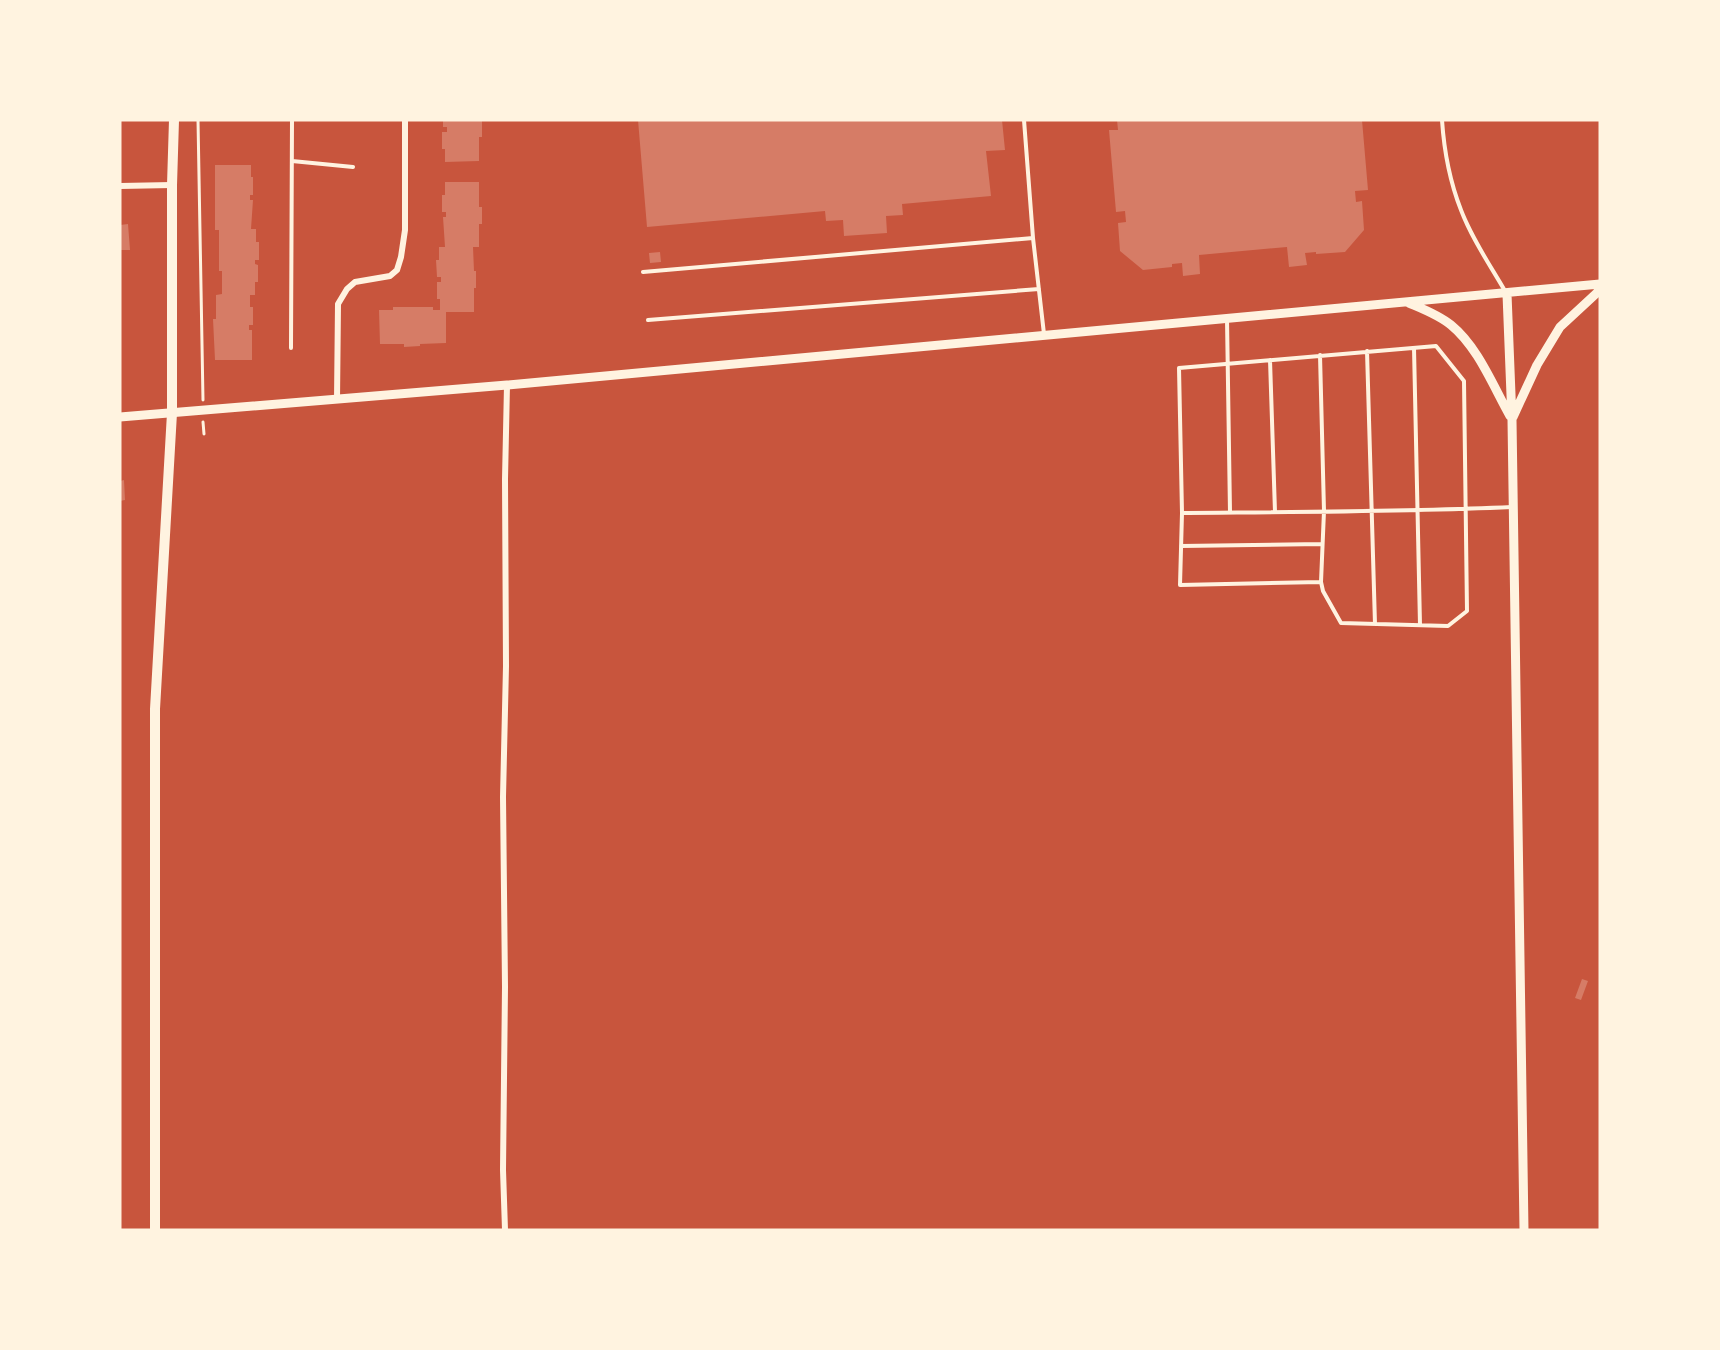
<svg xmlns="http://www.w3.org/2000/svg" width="1720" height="1350" font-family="'IBM Plex Sans',sans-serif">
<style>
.building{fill:#d67c66}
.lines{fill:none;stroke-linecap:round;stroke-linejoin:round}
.path{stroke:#fff3e0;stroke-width:3}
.service{stroke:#fff3e0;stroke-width:4}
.minor{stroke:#fff3e0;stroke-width:6}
.tertiary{stroke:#fff3e0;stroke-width:9}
.secondary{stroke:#fff3e0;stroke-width:10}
</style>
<rect width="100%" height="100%" fill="#c8553d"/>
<path class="building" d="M443,120L482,121V137H479V161L445,162V149H442V132H447V127H443Z
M638,120H1002L1005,150L986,151L991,196L902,204L903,215L886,216L887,233L844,236L843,220L826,221L825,211L647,227Z
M1117,120H1362L1368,190L1355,191L1356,202L1362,201L1364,230L1345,252L1316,254V252L1305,253L1307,265L1289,267L1287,247L1199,255L1200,274L1183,276L1182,263L1172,264V267L1143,270L1120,251L1118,223L1126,222L1125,211L1116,212L1109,130H1118Z
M215,165H251V177H253V195H250V200H253L251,229H256V242H259V260H255V264L258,265V282H255V295H250V307H253V325H249V330H252V360H215L213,319H216V295L222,294V271H219V230H215Z
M445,182H479V207H482V224H479V247H473L474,271H476V288H474V312H446V343L420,344V346L404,347V344H380L379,310H393V307H433V310H440V299H437V282H441V277H437L436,260H439V247H445L443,217H446V212H442V195H445Z
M128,224L130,250H120V225Z
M660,252L661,262L650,263L649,253Z
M124,480L125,500L120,501V481Z
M1582,979L1588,981L1581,1000L1575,998Z"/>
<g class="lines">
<path class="path" d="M198,120L203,400
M203,422L204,434"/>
<path class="service" d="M1024,120L1033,238
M1442,120C1444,150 1450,182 1461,210C1472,239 1490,265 1505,291
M292,161L353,167
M643,272L1033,238L1044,334
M1227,319L1230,512
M648,320L1039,289
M291,348L292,120
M1414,348L1420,625
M1367,351L1375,624
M1320,355L1324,511L1321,582L1323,591L1341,623L1448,626L1467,611L1464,381L1436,346L1179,368L1182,513C1292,512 1402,512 1512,507
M1270,360L1275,512
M1182,513L1180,585L1321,582
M1181,546L1322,544"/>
<path class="minor" d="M120,186L172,185
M337,400L338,304L347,289L355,282L390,276L397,270L401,257L405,230V120
M505,1230L503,1170L505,987L503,797L506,666L505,479L507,385"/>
<path class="tertiary" d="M1507,294L1512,420L1524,1230
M1409,303C1423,309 1439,315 1451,325C1478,347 1493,386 1510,416
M120,417L507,385L1600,284
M1513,417L1537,365L1560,327L1600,290"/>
<path class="secondary" d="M155,1230V709L172,413V185L174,120"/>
</g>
<rect width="1720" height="1350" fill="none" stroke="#fff3e0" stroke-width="243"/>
</svg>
